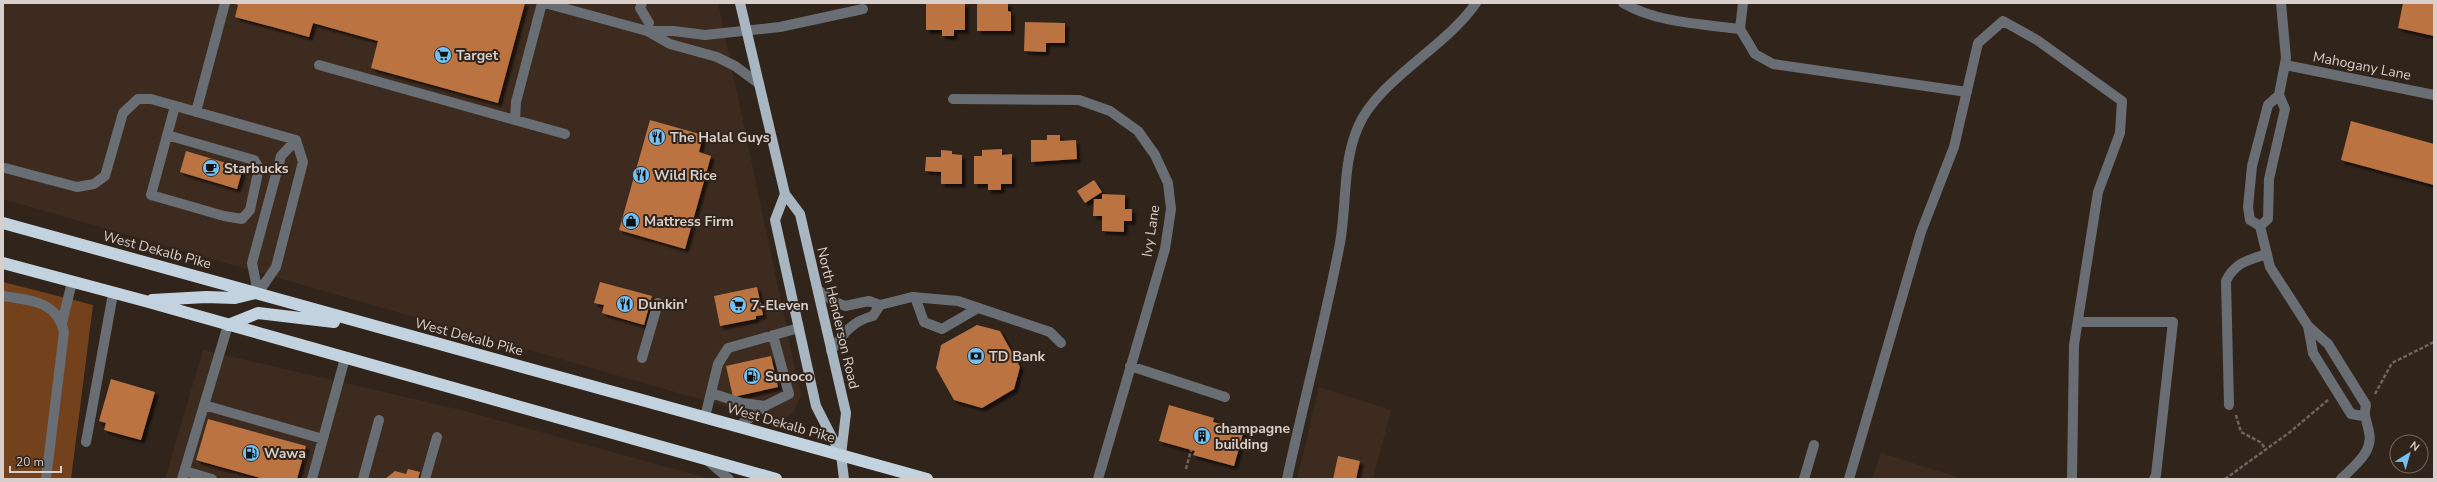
<svg xmlns="http://www.w3.org/2000/svg" width="2437" height="482" font-family="'Nunito Sans',sans-serif">
<style>
.built{fill:#3e2b1f}
.green{fill:#74411d}
.building{fill:#bb7342;filter:url(#shadow)}
.lines{fill:none;stroke-linecap:round;stroke-linejoin:round}
.path{stroke:#6f635c;stroke-width:2.5;stroke-dasharray:4 2;stroke-linecap:butt}
.minor{stroke:#686e73;stroke-width:10}
.major{stroke:#a8b6c1;stroke-width:10}
.highway{stroke:#c2d3df;stroke-width:12}
.labels{text-anchor:middle;dominant-baseline:central;stroke-width:4;stroke-linejoin:round;paint-order:stroke}
.poi-label{font-size:14px;font-weight:bold;fill:#d9cfca;stroke:#31241b;text-anchor:start}
.street-label{font-size:14px;fill:#d9cfca;stroke:#31241b}
</style>
<defs>
<filter id="shadow"><feDropShadow dx="3.5" dy="3.5" stdDeviation="1" flood-color="#0009"/></filter>
</defs>
<rect width="100%" height="100%" fill="#31241b"/>
<path class="built" d="M3,3H718L801,396L793,413L780,422L3,199Z
M203,350L465,411L710,479H165Z
M1319,387L1391,410L1373,479H1297Z
M1881,453L1964,479H1872Z"/>
<path class="green" d="M3,282L93,305L71,479H3Z"/>
<path class="building" d="M234,3H525L498,103L371,68L378,41L313,23L309,37L273,27L235,17L238,5Z
M926,3H965V30H954V36H942V30H926Z
M998,3H1008V11L1011,12V31H977V4Z
M2403,3H2434V36L2398,28Z
M1025,22L1065,23V43H1046V52L1024,51Z
M650,120L703,135L699,152L711,156L685,249L619,230Z
M2351,121L2434,144V185L2341,160Z
M1047,135H1060V141L1076,140L1077,159L1031,162V140H1047Z
M1002,149V155L1012,154V184H1001V190H988V184H974V156H982V150Z
M941,150L952,151V154L962,155V184H941V172L925,171L926,157H941Z
M186,151L243,168L237,189L180,172Z
M1094,180L1102,192L1085,203L1077,191Z
M1102,194L1125,195V209H1132V221H1124V232L1102,231V216H1093L1094,199H1102Z
M600,282L652,296L644,325L602,313L604,305L594,303Z
M757,287L763,315L756,316V319L720,326L714,296Z
M977,325L1000,331L1020,367L1014,389L982,408L954,400L936,368L941,345Z
M771,356L778,387L733,397L726,366Z
M111,379L155,392L141,440L104,430L106,423L99,421Z
M1169,405L1214,418L1213,422L1244,430L1234,466L1193,455L1195,451L1159,441Z
M208,419L306,446L297,479H264L196,460Z
M1338,456L1360,461L1356,479H1333Z
M408,469L420,472L418,479H385L395,471L406,474Z"/>
<g class="lines">
<path class="path" d="M2375,394L2392,363L2434,342
M2236,415L2241,432L2260,442L2266,449
M1186,469L1191,450
M2225,479L2290,432L2328,400"/>
<path class="minor" d="M545,3L647,31L670,44L717,57L735,66L758,83
M642,3L640,8L649,23
M1623,3C1657,23 1702,24 1740,29
M1743,3L1740,29L1755,54L1773,64L1967,92
M647,31H674L705,35L780,27L863,9
M319,65L565,134
M2285,65L2434,95
M2279,95L2268,105L2252,166L2248,207L2250,220L2260,226L2270,267L2308,326L2328,344L2366,405C2363,416 2367,421 2369,432C2374,452 2353,467 2341,479
M953,99L1079,100L1110,111L1138,131L1155,155L1168,183L1171,209L1165,249L1098,479
M196,112L225,3
M515,120L516,102L542,3
M167,135L254,160L259,168L250,210L242,219L224,216L151,195L175,106
M5,168L77,187L94,184L105,176L123,113L138,99H151L296,140
M2260,226L2268,219L2269,179L2285,109L2279,95L2286,58L2281,3
M818,290L833,301L845,306L869,301L880,305L912,297L958,301L1050,332L1061,343
M258,293L252,263L281,156L296,140
M258,293L276,267L303,162L296,140
M3,296C30,300 57,301 64,332L46,479
M915,297L924,322L942,329L978,308
M2078,322H2173L2156,475L2154,479
M62,323L72,282
M2308,326L2313,353L2351,414L2363,416
M831,351C843,334 852,321 873,316L880,305
M642,358L658,303
M1130,366L1225,397
M711,393L742,403L765,406
M204,405L323,439
M2229,405L2226,281C2234,263 2248,260 2267,254
M705,417L718,364L728,348L799,328
M739,426L765,406L789,394L773,335
M86,442L113,294
M708,461L729,479
M185,471L212,479
M182,479L228,325
M312,479L345,358
M363,479L379,420
M425,479L437,437
M1287,479C1304,400 1325,322 1340,243C1347,205 1342,164 1358,127C1378,80 1446,47 1476,3
M1804,479L1814,445
M1849,479L1921,232L1954,147L1978,43L2003,21L2037,40L2122,101L2120,133L2098,192L2074,345L2072,479"/>
<path class="major" d="M740,3L785,194L800,214L846,413L841,455L844,479
M785,194L775,220L816,406L841,455"/>
<path class="highway" d="M3,223L927,479
M3,263L145,301L776,479
M152,300L206,297L235,298L255,293
M228,325L258,313L334,322"/>
</g>
<defs>
<g id="supermarket-disc" transform="scale(0.9)"><circle r="9.5" fill="#71c1f5" stroke="#31241b"/><path d="M-6-5.5h2.5l.6 2H6L4.5 2H-2.5L-4.4-4H-6ZM-1.5 3.2a1.3 1.3 0 1 0 .1 0ZM3 3.2a1.3 1.3 0 1 0 .1 0Z" fill="#111"/></g>
<g id="restaurant-disc" transform="scale(0.9)"><circle r="9.5" fill="#71c1f5" stroke="#31241b"/><path d="M-5-6h1v4h1v-4h1v4h1v-4h1v5L-1.5 .5V6h-2V.5L-5-1ZM5-6V6H3V1.5H1.5Q1.5-4 5-6Z" fill="#111"/></g>
<g id="cafe-disc" transform="scale(0.9)"><circle r="9.5" fill="#71c1f5" stroke="#31241b"/><path d="M-5.5-4.5H6V0H3Q3 3.5 0 3.5H-2.5Q-5.5 3.5-5.5 0ZM3-3.2v2h1.7v-2ZM-6 4.5H4V6H-6Z" fill="#111"/></g>
<g id="shop-disc" transform="scale(0.9)"><circle r="9.5" fill="#71c1f5" stroke="#31241b"/><path d="M-5-2.5h2.3a2.7 3.5 0 0 1 5.4 0H5L5.5 6h-11ZM-1.5-2.5h3a1.5 2.3 0 0 0-3 0Z" fill="#111"/></g>
<g id="bank-disc" transform="scale(0.9)"><circle r="9.5" fill="#71c1f5" stroke="#31241b"/><path d="M-6-4H6V4H-6ZM0-2.3a2.3 2.3 0 1 0 0 4.6a2.3 2.3 0 1 0 0-4.6Z" fill="#111"/></g>
<g id="fuel-disc" transform="scale(0.9)"><circle r="9.5" fill="#71c1f5" stroke="#31241b"/><path d="M-5.5-6h7V0h2V4h1.3V-2.5L3-4.5l.8-.8L6-3V5H2.5V1h-1V6h-7ZM-4.2-4.7v3.2H.2V-4.7Z" fill="#111"/></g>
<g id="building-disc" transform="scale(0.9)"><circle r="9.5" fill="#71c1f5" stroke="#31241b"/><path d="M-4-6H4V6H1V3H-1V6H-4ZM-2.5-4.3h1.7v1.8h-1.7ZM.8-4.3h1.7v1.8H.8ZM-2.5-1h1.7V.8h-1.7ZM.8-1h1.7V.8H.8Z" fill="#111"/></g>
</defs>
<g fill-rule="evenodd">
<use href="#supermarket-disc" x="443" y="55"/>
<use href="#restaurant-disc" x="657" y="137"/>
<use href="#cafe-disc" x="211" y="168"/>
<use href="#restaurant-disc" x="641" y="175"/>
<use href="#shop-disc" x="631" y="221"/>
<use href="#restaurant-disc" x="625" y="304"/>
<use href="#supermarket-disc" x="738" y="305"/>
<use href="#bank-disc" x="976" y="356"/>
<use href="#fuel-disc" x="752" y="376"/>
<use href="#building-disc" x="1202" y="436"/>
<use href="#fuel-disc" x="251" y="453"/>
</g>
<g class="labels">
<g class="poi-label">
<text x="456" y="55">Target</text>
<text x="670" y="137">The Halal Guys</text>
<text x="224" y="168">Starbucks</text>
<text x="654" y="175">Wild Rice</text>
<text x="644" y="221">Mattress Firm</text>
<text x="638" y="304">Dunkin'</text>
<text x="751" y="305">7-Eleven</text>
<text x="989" y="356">TD Bank</text>
<text x="765" y="376">Sunoco</text>
<text x="1215" y="428">champagne<tspan x="1215" dy="16">building</tspan></text>
<text x="264" y="453">Wawa</text>
</g>
<g class="street-label">
<text transform="translate(2362 66) rotate(11)">Mahogany Lane</text>
<text transform="translate(1151 231) rotate(-81)">Ivy Lane</text>
<text transform="translate(157 250) rotate(15)">West Dekalb Pike</text>
<text transform="translate(838 318) rotate(77)">North Henderson Road</text>
<text transform="translate(469 337) rotate(15)">West Dekalb Pike</text>
<text transform="translate(781 423) rotate(16)">West Dekalb Pike</text>
</g>
</g>
<rect width="2437" height="482" fill="none" stroke="#d9cfca" stroke-width="8"/>
<g transform="translate(2409 454) rotate(37)"><circle r="19" fill="#31241b" stroke="#746861"/>
<path d="M0-3L7 15L0 10L-7 15Z" fill="#71c1f5"/>
<text y="-6" font-size="11" font-weight="bold" text-anchor="middle" fill="#d9cfca">N</text>
</g>
<path d="M10 466v6h51v-6" fill="none" stroke="#d9cfca" stroke-width="2"/>
<text x="16" y="466" font-size="12" fill="#d9cfca" stroke="#31241b" stroke-width="3" paint-order="stroke">20 m</text>
</svg>
